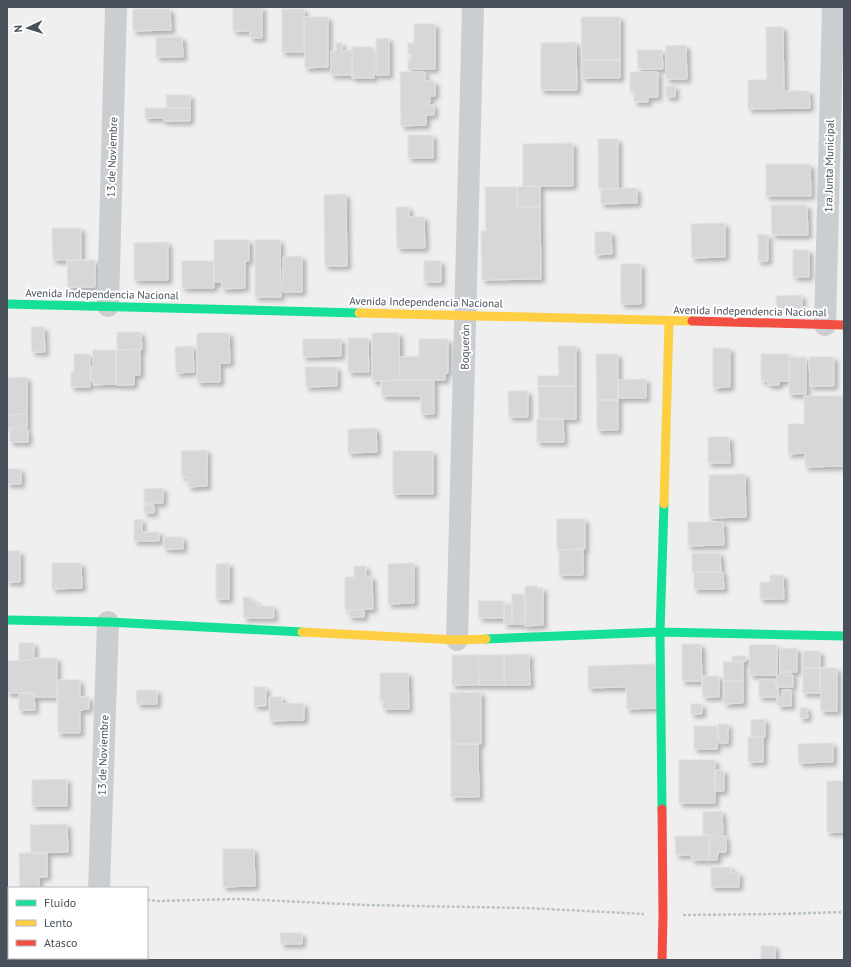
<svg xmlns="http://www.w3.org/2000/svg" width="851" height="967" font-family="'PT Sans',sans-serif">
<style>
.building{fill:#d7d7d9;stroke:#e1e1e2;filter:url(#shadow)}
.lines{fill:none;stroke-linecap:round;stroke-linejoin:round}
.path{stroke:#b8c4c0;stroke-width:2.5;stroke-dasharray:3 2;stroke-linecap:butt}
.street{stroke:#cbced0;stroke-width:22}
.fast{stroke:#16e098;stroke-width:9}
.slow{stroke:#ffcf43;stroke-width:9}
.jam{stroke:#f24e42;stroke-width:9}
.labels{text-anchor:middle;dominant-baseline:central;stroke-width:4;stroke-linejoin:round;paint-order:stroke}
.street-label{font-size:11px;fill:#47505b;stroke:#fff}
</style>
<defs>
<filter id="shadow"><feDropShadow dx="3.5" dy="3.5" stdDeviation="2" flood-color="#0004"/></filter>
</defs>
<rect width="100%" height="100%" fill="#f0efef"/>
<path class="building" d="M233,7H262V38H250V31H233Z
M133,9H170L171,30L133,31Z
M282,9H304V52H282Z
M304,17H328V67L305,68Z
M581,17H620V60H582Z
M414,24H435V69H408V60H411V54H408V43H414Z
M766,27H783L784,91H809L810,108L748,109V80H767Z
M156,37H182L183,57H156Z
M389,38V75H376V39Z
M576,42L577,90H541V43Z
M336,43H342V51L352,50L353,75H331V51H336Z
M686,45L687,79H666V46Z
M352,47H374V78H352Z
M637,50H662L663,69H638Z
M620,59V78H582V60Z
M400,72H425V81H435V96H430V103H426V105H434V115H426V125L401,126Z
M630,72H658V97H648V102H634V90H630Z
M666,86H675V97H666Z
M166,95H190V108H167Z
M145,108H190V121H164L163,118H145Z
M408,135H433V158H408Z
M598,139H618V189H599Z
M573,143V186H523V144Z
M766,164H810L811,196H766Z
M540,186V207H517V187Z
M485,187H517V207H540L541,279L482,280L481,231H486Z
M637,188V203L601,204V189Z
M346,194L347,266H325L324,195Z
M771,205H807L808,235H772Z
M396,207H409V217H424L425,248H397Z
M725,223V257L692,258L691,224Z
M52,228H81V260H53Z
M595,232H611L612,254L595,255Z
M758,234L768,235V261H758Z
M214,240H249V261H245V288L222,289V282H214Z
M255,240H280L281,297H255Z
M168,242V280H134V243Z
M793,250H809V277H793Z
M302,256V292H283V257Z
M95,260V287H68L67,261Z
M182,261H214V288H182Z
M424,261H441V282H424Z
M621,264H641V304H621Z
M802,295V310H777L776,296Z
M31,327H44L45,352H32Z
M117,332H141L142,349L117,350Z
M197,333H229L230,363H220V382H197Z
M372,333H399L400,380L372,381Z
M348,338H368L369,372H348Z
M303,339H341V356L303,357Z
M419,339H448V373H445V380H400L399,357L419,356Z
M193,346L194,372L176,373L175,347Z
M558,346H576V386H538V376H559Z
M713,348H730V387L713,388Z
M140,349V375H134V385H116V350Z
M93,350H116V384L93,385V381H91V367H93Z
M74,354H90V387H71V372H74Z
M596,354H618V400H597Z
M761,354H789V381H779V385H768V381H761Z
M789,357H806V394H789Z
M809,357H834V386H810Z
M305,367H337V386L306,387Z
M27,377V414L7,415V378Z
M646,379V398H618V380Z
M434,380V414H421V396H382L381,381Z
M538,386H576V419H539Z
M508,391H528V417H509Z
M804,396H844V466L805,467V453L788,454V424H804Z
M597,400H618V430H597Z
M27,414V428H7V415Z
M537,419H563L564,442H537Z
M376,428L377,452L348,453V429Z
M10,430H28V442H10Z
M708,437H729L730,463H708Z
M207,450V486L188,487V477H182L181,451Z
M393,451H433V494H393Z
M7,469H21V484H7Z
M745,474L746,517L709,518V475Z
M163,488V503H144V489Z
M144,505H154V513H144Z
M142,519V532H159V541H134V520Z
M557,519H585V549L557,550Z
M688,522H723L724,545L688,546Z
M164,537H183V549H164Z
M583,549V575H559V550Z
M7,551H20V582H7Z
M692,553H720L721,572H692Z
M52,563H81L82,588L52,589Z
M229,563V599H216V564Z
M414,563V603L388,604V564Z
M354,566H366V576L372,577L373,609L345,610V577H354Z
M721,572H723L724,589H694V573Z
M770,575H783L784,599H760V582H770Z
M525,586H537V588H543V625L525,626Z
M512,594H524L525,624H512Z
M243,597H250L251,601H256L257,606H273L274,618H244Z
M478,601H504V618H479Z
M504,604H512V624H504Z
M349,609L364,610V617H349Z
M19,643H34V660L19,661Z
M682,644H701L702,681H682Z
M749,645H777V675H750Z
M797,648V672H780V649Z
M803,651H820V668H803Z
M529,654L530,685H504V655Z
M452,655H478L479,685H452Z
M478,655H504V685H479Z
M732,656H746V661L732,662Z
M34,658H57V697H34V693H7V661L34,660Z
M723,662H743V681H724Z
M656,664L657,708L627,709L626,687L588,688V666Z
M803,668H820V693H803Z
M820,668H837V711H821Z
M780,672H791L790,675H793V687H776V680H777V676H780Z
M380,673H408L409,709H383V700H380Z
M702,676H719V697H703Z
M57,680H80V697H89V709L80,710V733H58Z
M759,680H776V687H778L779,697H759Z
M724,681H743V703L724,704Z
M254,687H266V706H254Z
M136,690H157V704H137Z
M782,690H791V706H778L777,698H782Z
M481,692V744H451L450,693Z
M19,693H34L35,710H19Z
M269,697H282V704L304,703V720L270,721Z
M691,704H702V714H691Z
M807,707L808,718H800V708Z
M765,719V737H751V720Z
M718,724H728V743H719Z
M694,726H717V749H694Z
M748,737H763V762H748Z
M833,743V762L799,763L798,744Z
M451,744H478L479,797H451Z
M679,760H715V803H679Z
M715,770H724V791H715Z
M67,779V806H32V780Z
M827,781H844V832H827Z
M722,811L723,834H703V812Z
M67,824L68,852L31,853L30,825Z
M675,836H709V860H692L691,855H676Z
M709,836H726V852H718L717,860H709Z
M223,849H254L255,886L223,887Z
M19,853H47V877H39V888H20Z
M731,867V873L739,872V887H711V868Z
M280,933H302V944H281Z
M761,946H775V960H761Z"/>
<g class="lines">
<path class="path" d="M147,900L158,901L240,899L365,905L525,908L644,914
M683,915L778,914L844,912"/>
<path class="street" d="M108,306L116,7
M825,325L833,7
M457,640L473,7
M99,888L108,622"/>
<path class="fast" d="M7,304L359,313
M7,620L108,622L302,632
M486,639L660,632L844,636
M662,809L660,632L664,504"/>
<path class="slow" d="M359,313L692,321
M664,504L669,321
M302,632L457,640L486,639"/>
<path class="jam" d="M692,321L844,325
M662,809L663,915L662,960"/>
</g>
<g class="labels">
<g class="street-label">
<text transform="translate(112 157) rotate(-88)">13 de Noviembre</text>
<text transform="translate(829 166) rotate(-89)">1ra. Junta Municipal</text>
<text transform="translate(102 294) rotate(1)">Avenida Independencia Nacional</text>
<text transform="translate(426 302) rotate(1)">Avenida Independencia Nacional</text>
<text transform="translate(750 311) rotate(1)">Avenida Independencia Nacional</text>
<text transform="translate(465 347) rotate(-89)">Boquerón</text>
<text transform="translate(103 755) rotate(-88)">13 de Noviembre</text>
</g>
</g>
<rect width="851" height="967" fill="none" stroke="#47505b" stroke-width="16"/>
<rect x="8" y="887" width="140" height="72" fill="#ffffff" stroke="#b5b9bd"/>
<rect x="16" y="900" width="20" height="6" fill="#16e098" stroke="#b5b9bd"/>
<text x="44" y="907" font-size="12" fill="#47505b">Fluido</text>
<rect x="16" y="920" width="20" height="6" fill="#ffcf43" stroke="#b5b9bd"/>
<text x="44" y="927" font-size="12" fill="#47505b">Lento</text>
<rect x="16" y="940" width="20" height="6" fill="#f24e42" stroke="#b5b9bd"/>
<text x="44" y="947" font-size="12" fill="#47505b">Atasco</text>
<g transform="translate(28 28) rotate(266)" stroke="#ffffff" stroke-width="3" paint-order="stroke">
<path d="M0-3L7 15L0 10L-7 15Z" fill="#47505b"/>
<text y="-6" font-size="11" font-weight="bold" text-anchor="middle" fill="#47505b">N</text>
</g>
</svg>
